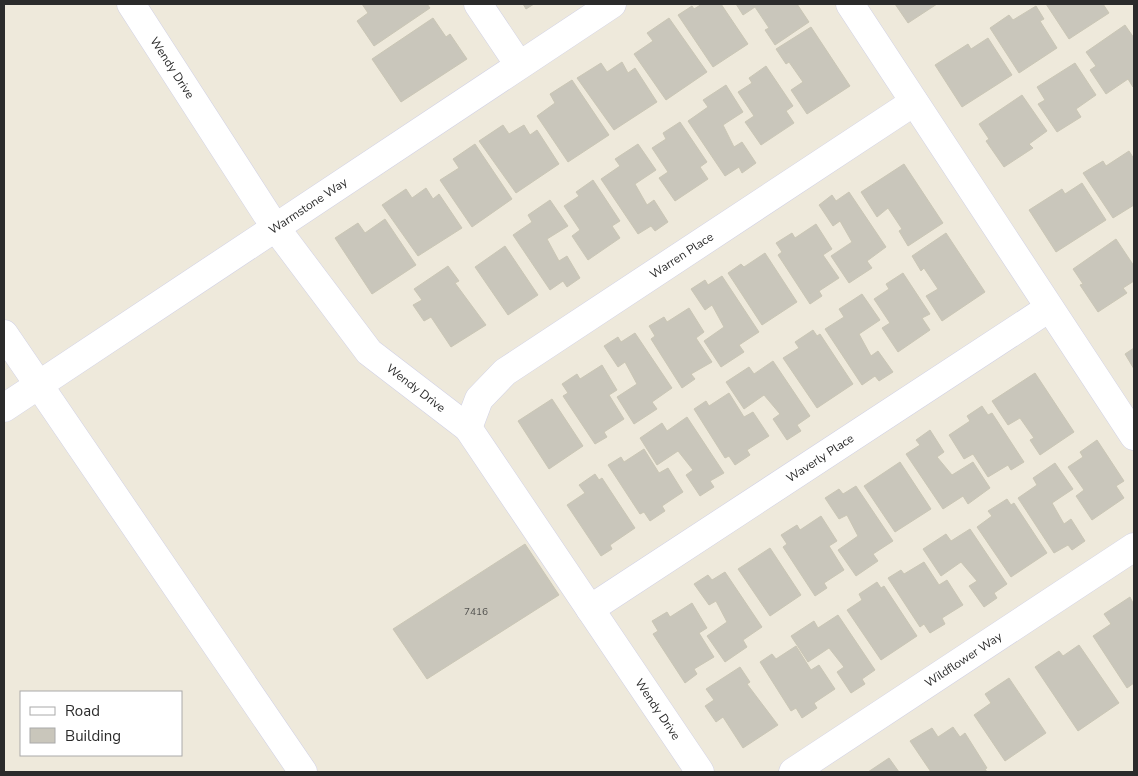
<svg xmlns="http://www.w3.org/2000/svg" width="1138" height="776" font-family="'Nunito Sans',sans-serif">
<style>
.building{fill:#c9c6bb;stroke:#cac6b5}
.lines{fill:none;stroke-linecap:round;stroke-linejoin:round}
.minor-casing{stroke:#d1d1e5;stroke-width:29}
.minor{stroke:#fff;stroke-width:28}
.labels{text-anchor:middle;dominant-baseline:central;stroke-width:4;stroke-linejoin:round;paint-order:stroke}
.number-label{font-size:10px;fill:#52524f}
.street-label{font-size:12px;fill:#2b2b2b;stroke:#fff}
</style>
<rect width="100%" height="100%" fill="#eee9db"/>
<path class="building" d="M362,4H427L430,8L374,46L357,21L368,13Z
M523,4H534L526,9Z
M702,4H721L748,44L713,67L678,15L692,6L694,9Z
M736,4H797L809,22L775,45L765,30L769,28L755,7L743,15Z
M895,4H937L908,23Z
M1046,4H1103L1109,13L1069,39Z
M1036,6L1044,19L1040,21L1057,48L1019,73L990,28L1009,15L1013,20Z
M433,18L446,37L450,34L467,59L401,102L372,59Z
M669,18L707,72L666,100L634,54L653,41L647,33Z
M1125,25L1134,38V86L1133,87L1128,79L1106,94L1090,70L1096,66L1086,52Z
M811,27L850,86L807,114L791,90L803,82L789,62L786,64L776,49Z
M988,38L1012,75L962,107L935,65L968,44L971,49Z
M622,62L628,73L635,68L657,102L614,130L577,78L601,63L607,72Z
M1075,63L1096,95L1076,109L1081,117L1057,132L1038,104L1045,100L1037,87Z
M766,66L793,106L786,111L794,123L761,145L745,122L754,116L738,92L752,83L749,78Z
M572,80L609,135L568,162L537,116L555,103L550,94Z
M726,85L743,112L723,125L734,147L742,142L756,163L742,173L739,167L725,176L688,121L708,107L703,100Z
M1022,95L1047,131L1029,144L1033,148L1004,167L986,141L989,139L979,124Z
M680,122L707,162L700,167L708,179L675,201L659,178L668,172L652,148L666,139L663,133Z
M503,125L509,134L524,125L530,135L537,130L559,164L516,193L479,141Z
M475,144L512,199L472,227L440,180L459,168L453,159Z
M638,144L656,170L635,184L647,205L654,200L668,222L655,231L651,226L638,234L601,179L620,166L615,159Z
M1129,151L1134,159V205L1113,218L1083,173L1103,161L1106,166Z
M904,164L943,223L908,246L899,231L902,229L888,208L877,217L861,192Z
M593,180L620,221L612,226L620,238L588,260L572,236L580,230L564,206L579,196L576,192Z
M1082,183L1106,220L1056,252L1029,210L1062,189L1065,194Z
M426,188L433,199L439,194L462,228L418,256L382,205L406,189L412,198Z
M849,192L886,247L867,261L872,268L849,283L831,256L852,242L840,221L833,226L819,205L832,195L836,201Z
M550,200L568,226L547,239L559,261L567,256L580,278L567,287L563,281L550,290L513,235L532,222L528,215Z
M385,219L416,265L372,294L335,238L358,223L365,233Z
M816,224L832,249L823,255L839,278L819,291L822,296L810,304L778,255L782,252L776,243L792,233L795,238Z
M946,233L985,292L942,321L926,296L938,289L924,268L921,271L912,256Z
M1116,239L1134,266V281L1123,288L1127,293L1098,312L1080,285L1083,284L1073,269Z
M505,246L538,295L508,315L475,267Z
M765,253L797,302L762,325L728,273L741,264L744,267Z
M448,266L459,281L455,283L486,325L451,347L431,317L424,321L413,305L422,300L414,289Z
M903,273L930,314L922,318L930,330L898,352L882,328L890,323L874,299L889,289L886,284Z
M722,276L759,332L739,345L744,352L721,367L704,341L724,327L712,305L705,310L691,289L705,280L708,285Z
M862,294L880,320L859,334L871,356L878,351L893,372L879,381L875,376L862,385L825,329L844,317L839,309Z
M689,308L704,332L696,338L712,362L691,374L695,379L682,388L651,339L655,336L649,326L664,317L667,322Z
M813,330L817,336L820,334L853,384L817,408L783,358L799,348L795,342Z
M635,333L672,388L652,402L657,409L634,424L617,397L637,384L625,362L618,367L604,346L618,337L621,342Z
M1134,348V369L1125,354Z
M773,361L810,416L797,425L801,431L787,440L773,419L780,414L764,395L744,409L726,382L749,367L754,374Z
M602,365L617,390L609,395L624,419L604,432L607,437L595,444L563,396L568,393L562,384L577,374L580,379Z
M1035,373L1074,432L1040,455L1030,440L1034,438L1020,418L1008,425L992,401Z
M729,393L744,417L753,412L769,436L747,450L750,455L735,465L729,456L725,458L694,409L706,401L709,406Z
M552,399L583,446L549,469L518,421Z
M982,406L988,415L992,413L1024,462L1011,470L1008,465L988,477L973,454L964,459L949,435L970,421L967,416Z
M687,417L724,473L710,481L714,487L700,496L686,475L693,470L678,451L657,465L640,438L662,423L667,431Z
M930,430L944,452L937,457L952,475L973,462L990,488L968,504L963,496L943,509L906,454L920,445L916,440Z
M1097,440L1124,481L1116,486L1124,498L1092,520L1076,496L1084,490L1068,467L1083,457L1080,452Z
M644,449L659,473L668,468L683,492L662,506L665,511L650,521L644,512L640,514L608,465L621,457L624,462Z
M900,462L931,509L895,532L864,486Z
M1055,463L1073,489L1052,503L1064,524L1071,519L1085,541L1072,550L1068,545L1054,553L1018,498L1037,485L1033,478Z
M595,474L599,480L602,478L635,528L610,545L612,549L601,556L567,505L585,493L579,485Z
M856,486L893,541L873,554L878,561L856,576L838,550L858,536L847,515L839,519L825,498L839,489L843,494Z
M1007,499L1011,505L1014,503L1047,553L1011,577L977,527L992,516L988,511Z
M821,516L837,541L829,546L844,570L824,583L827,588L815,596L783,547L787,544L781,535L797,525L800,530Z
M970,529L1007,584L994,593L997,598L984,607L969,586L977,581L961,562L941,576L923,549L946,534L951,541Z
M525,544L559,595L427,679L393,629Z
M770,548L801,595L770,616L738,569Z
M924,562L939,585L947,580L963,605L942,618L945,624L930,633L924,624L920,627L888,578L901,570L904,574Z
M725,572L762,627L743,640L747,647L725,662L707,636L727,622L716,601L709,605L694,584L708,575L712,580Z
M877,582L881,588L884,586L917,636L881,660L847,610L862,600L859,594Z
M1130,597L1134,605V683L1127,688L1093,636L1111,624L1104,614Z
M692,603L707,628L699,633L714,657L694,669L697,674L685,683L653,634L658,631L652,621L667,612L670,617Z
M838,615L875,670L862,679L865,684L851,693L837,672L844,667L829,648L808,662L791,636L814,621L818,628Z
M1079,645L1119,703L1078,731L1035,667L1059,651L1063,656Z
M796,646L811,670L819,665L835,689L814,703L817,708L802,718L796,708L791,711L760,662L772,654L776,659Z
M740,667L750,682L747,684L778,725L743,748L723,717L716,722L705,706L714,700L706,689Z
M1009,678L1046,733L1005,761L974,715L991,703L985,694Z
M953,727L960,737L965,733L987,768L985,769L987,772H931L910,741L932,728L938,737Z
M889,758L899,772H868Z"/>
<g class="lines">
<g class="minor-casing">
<g id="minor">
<path id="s1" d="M131,4L275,227L369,352L468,428L700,772"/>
<path d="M478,4L519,65"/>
<path d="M850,4L1134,436"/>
<path d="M4,334L303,772"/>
<path id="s2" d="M4,408L612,4"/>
<path id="s3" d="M468,428L479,399L505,372L914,102"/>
<path id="s4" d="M590,609L1049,308"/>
<path id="s5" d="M793,772L1134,547"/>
</g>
</g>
<use href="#minor" class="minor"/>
</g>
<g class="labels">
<g class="number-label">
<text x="476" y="612">7416</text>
</g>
<g class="street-label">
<text stroke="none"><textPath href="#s1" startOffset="76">Wendy Drive</textPath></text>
<text stroke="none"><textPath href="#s2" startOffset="365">Warmstone Way</textPath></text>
<text stroke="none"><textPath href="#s3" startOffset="280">Warren Place</textPath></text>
<text stroke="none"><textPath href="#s1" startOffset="481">Wendy Drive</textPath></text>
<text stroke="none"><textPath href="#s4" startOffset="275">Waverly Place</textPath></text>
<text stroke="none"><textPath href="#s5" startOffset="204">Wildflower Way</textPath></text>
<text stroke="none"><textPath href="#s1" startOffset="886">Wendy Drive</textPath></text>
</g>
</g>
<rect width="1138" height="776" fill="none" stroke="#2b2b2b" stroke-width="10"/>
<rect x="20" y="691" width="162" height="65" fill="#ffffff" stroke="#aaaaaa"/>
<rect x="30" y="707" width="25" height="8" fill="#ffffff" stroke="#aaaaaa"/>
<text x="65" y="716" font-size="15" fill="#2b2b2b">Road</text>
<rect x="30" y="728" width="25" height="15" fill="#c9c6bb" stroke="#aaaaaa"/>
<text x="65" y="741" font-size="15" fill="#2b2b2b">Building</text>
</svg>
